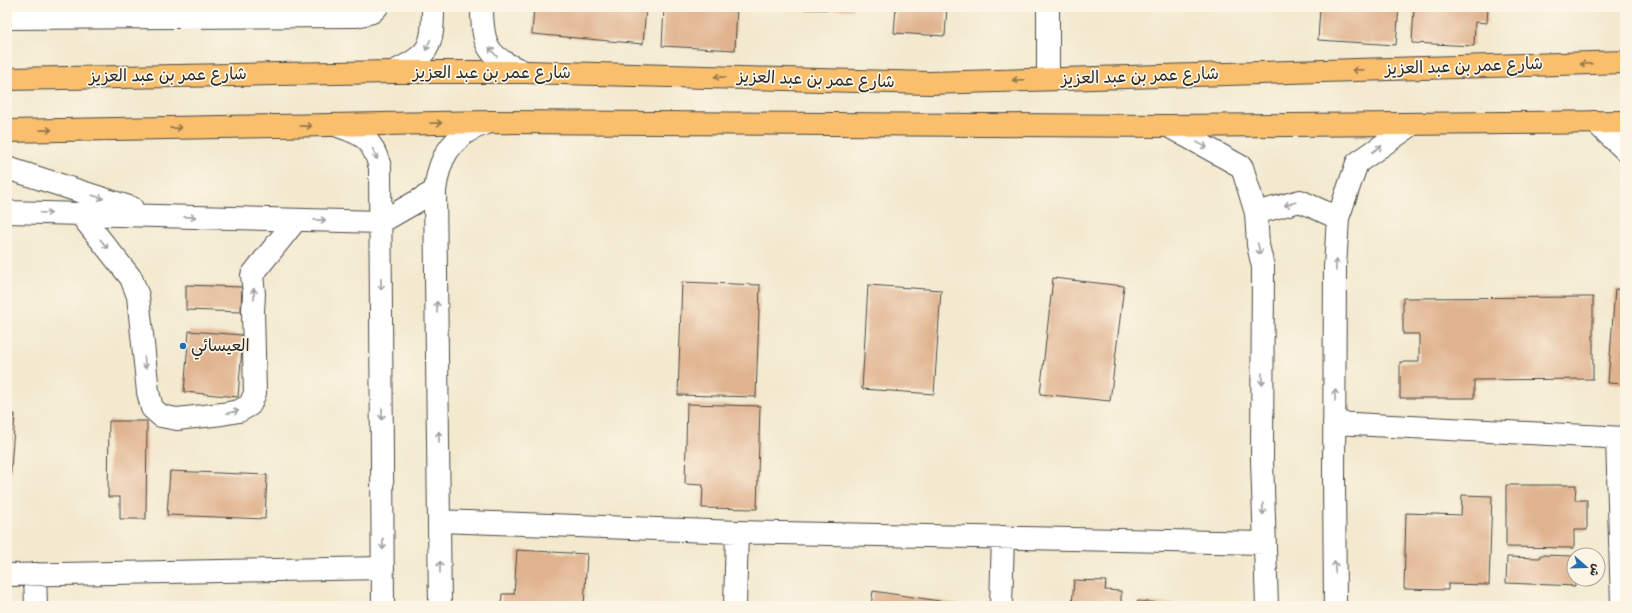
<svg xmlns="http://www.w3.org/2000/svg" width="1632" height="613" font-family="'Indie Flower','Playpen Sans Arabic',sans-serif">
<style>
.building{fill:#e0b38f}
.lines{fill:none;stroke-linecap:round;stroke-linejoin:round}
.minor-casing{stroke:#494844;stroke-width:24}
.major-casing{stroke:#494844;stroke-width:24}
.minor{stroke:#fff;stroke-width:22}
.major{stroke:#f9bf6d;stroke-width:22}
.oneway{stroke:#a0a0a0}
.oneway2{stroke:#92754c}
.poi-dot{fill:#1f6fb2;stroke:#fcf5e5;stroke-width:1.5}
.labels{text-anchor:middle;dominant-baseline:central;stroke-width:3.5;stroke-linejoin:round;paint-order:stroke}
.street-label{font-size:17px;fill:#2b2b2b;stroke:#fcf5e5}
.poi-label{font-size:17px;fill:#2b2b2b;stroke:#fcf5e5;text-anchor:start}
</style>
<rect width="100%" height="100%" fill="#fcf5e5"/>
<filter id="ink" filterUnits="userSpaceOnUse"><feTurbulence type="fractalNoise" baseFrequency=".025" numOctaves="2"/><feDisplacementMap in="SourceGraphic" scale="8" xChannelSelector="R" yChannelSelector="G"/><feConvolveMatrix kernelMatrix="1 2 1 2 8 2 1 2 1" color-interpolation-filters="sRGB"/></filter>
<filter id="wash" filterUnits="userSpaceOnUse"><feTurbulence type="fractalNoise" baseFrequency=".012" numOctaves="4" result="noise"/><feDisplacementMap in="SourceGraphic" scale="16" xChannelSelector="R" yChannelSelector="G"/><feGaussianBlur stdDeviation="0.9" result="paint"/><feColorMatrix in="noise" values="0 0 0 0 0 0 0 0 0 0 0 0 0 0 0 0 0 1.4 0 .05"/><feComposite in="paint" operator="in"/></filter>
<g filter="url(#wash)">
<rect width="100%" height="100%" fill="#f3e9cf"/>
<g id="blocks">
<path class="building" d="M534,7H646L643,44L532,34Z
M664,7H737L735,50L662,46Z
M790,7H853V10L790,9Z
M896,7H947L945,36L894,33Z
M1320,7H1399L1396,45L1318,40Z
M1414,7H1488L1487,23L1475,22L1474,46L1412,43Z
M1053,278L1124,286L1110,401L1040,394Z
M682,282L760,285L756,397L678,395Z
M186,285L242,287L241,312L186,310Z
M868,285L941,290L934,394L862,389Z
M1615,289L1625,290V384L1608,383Z
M1593,297V379L1474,380V398H1400V362H1419V334H1403V298Z
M7,301H9L8,320H7Z
M189,331L243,335L238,397L184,392Z
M687,404L760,406L757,509L702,508L703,485L685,484Z
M7,413L15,414L8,509H7Z
M109,421H147L146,519H120V497H108Z
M170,471L267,475L265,519L167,515Z
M1506,485H1576L1575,500H1587V530H1574V548L1506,547Z
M1462,495L1492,496L1489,585L1448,584V590L1404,589L1406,513L1461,515Z
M517,550L587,554L584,606H501L502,594H514Z
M1540,555L1574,556L1575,586L1506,583L1507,557L1540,558Z
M1074,580L1106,581L1105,590L1121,591V606H1072Z
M873,591L959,604L958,606H871Z
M1138,601L1175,604V606H1137Z"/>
</g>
</g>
<g filter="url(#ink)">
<use href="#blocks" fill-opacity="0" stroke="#494844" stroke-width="1"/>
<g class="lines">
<g class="minor-casing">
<path id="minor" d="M482,7C482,46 488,58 525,72
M7,18L356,16L372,12L377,7
M393,72C430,55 433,47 433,7
M1048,79V7
M1595,122L1625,150
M335,125C364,135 371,137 380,167L383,606
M1168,126L1242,167L1256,213L1258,245L1263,267L1262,460L1267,606
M7,168L132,208
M7,212L381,222L435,191
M1256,213L1300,201L1338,218
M80,214L131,278L138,296L148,392L152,408L161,416L177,419L222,414L239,411L250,405L255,393L253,311L254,294L252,275L296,220
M1334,423L1625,438
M1617,438L1622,606
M440,521L737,532L1264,543
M35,574L36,606
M7,575L383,568
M440,606L435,191C438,167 444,149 464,134C471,128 482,125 490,122
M735,606L737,532
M1001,606L1003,537
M1335,606L1334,476L1335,267L1338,218L1357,163L1413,124"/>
</g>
<g class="major-casing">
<path id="major" d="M7,79L393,72H525L929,83L1625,62
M7,131L490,122L1168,126L1625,122"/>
</g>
<use href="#minor" class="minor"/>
<use href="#major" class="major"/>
</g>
<defs><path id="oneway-shaft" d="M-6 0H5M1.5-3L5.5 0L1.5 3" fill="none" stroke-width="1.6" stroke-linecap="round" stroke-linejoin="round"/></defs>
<g class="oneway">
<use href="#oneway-shaft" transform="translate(428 45) rotate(113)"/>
<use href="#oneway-shaft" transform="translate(493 52) rotate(-131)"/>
<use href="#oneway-shaft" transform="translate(1202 145) rotate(29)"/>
<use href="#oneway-shaft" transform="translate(1377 149) rotate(-35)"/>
<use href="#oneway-shaft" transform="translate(375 154) rotate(68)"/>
<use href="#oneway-shaft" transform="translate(98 197) rotate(18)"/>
<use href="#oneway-shaft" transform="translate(1290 204) rotate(164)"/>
<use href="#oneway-shaft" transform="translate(46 213) rotate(2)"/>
<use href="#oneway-shaft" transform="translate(190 217) rotate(2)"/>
<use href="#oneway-shaft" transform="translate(320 220) rotate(1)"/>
<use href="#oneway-shaft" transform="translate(104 244) rotate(51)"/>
<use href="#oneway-shaft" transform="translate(1259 249) rotate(78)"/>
<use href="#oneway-shaft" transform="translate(1336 265) rotate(-88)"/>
<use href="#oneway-shaft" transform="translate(381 284) rotate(90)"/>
<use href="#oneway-shaft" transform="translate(254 294) rotate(-91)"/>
<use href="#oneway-shaft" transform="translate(437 307) rotate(-91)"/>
<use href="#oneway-shaft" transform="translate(145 363) rotate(84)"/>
<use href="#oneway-shaft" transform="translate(1262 379) rotate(91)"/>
<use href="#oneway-shaft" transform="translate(1335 395) rotate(-90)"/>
<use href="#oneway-shaft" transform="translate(233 412) rotate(-13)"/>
<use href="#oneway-shaft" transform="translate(382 414) rotate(90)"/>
<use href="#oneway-shaft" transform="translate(439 437) rotate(-91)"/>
<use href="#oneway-shaft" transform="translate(1263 509) rotate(88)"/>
<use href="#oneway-shaft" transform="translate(383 544) rotate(90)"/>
<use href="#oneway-shaft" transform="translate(440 567) rotate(-90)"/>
<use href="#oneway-shaft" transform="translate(1335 567) rotate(-91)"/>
</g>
<g class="oneway2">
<use href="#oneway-shaft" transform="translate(1586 64) rotate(178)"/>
<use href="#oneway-shaft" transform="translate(1358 70) rotate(178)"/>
<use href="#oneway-shaft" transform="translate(720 77) rotate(-178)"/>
<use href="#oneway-shaft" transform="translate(1018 80) rotate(178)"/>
<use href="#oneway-shaft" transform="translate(436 123) rotate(-1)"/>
<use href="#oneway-shaft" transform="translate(306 126) rotate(-1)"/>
<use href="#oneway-shaft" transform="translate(176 128) rotate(-1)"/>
<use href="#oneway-shaft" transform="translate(46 130) rotate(-1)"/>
</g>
</g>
<circle class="poi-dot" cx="183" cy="346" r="4"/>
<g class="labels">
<g class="street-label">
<text transform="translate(1464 67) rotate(-2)">شارع عمر بن عبد العزيز</text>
<text x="492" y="73">شارع عمر بن عبد العزيز</text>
<text transform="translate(168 76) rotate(-1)">شارع عمر بن عبد العزيز</text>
<text transform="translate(1140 77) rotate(-2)">شارع عمر بن عبد العزيز</text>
<text transform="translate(816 80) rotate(2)">شارع عمر بن عبد العزيز</text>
</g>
<g class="poi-label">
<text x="191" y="346">العيسائي</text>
</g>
</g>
<rect width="1632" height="613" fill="none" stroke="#fcf5e5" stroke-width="24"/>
<g transform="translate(1586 567) rotate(110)"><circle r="19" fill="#fcf5e5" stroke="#a8a49b"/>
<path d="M0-3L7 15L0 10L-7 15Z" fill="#1f6fb2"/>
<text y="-6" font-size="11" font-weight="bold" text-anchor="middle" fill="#2b2b2b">ش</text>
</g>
</svg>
